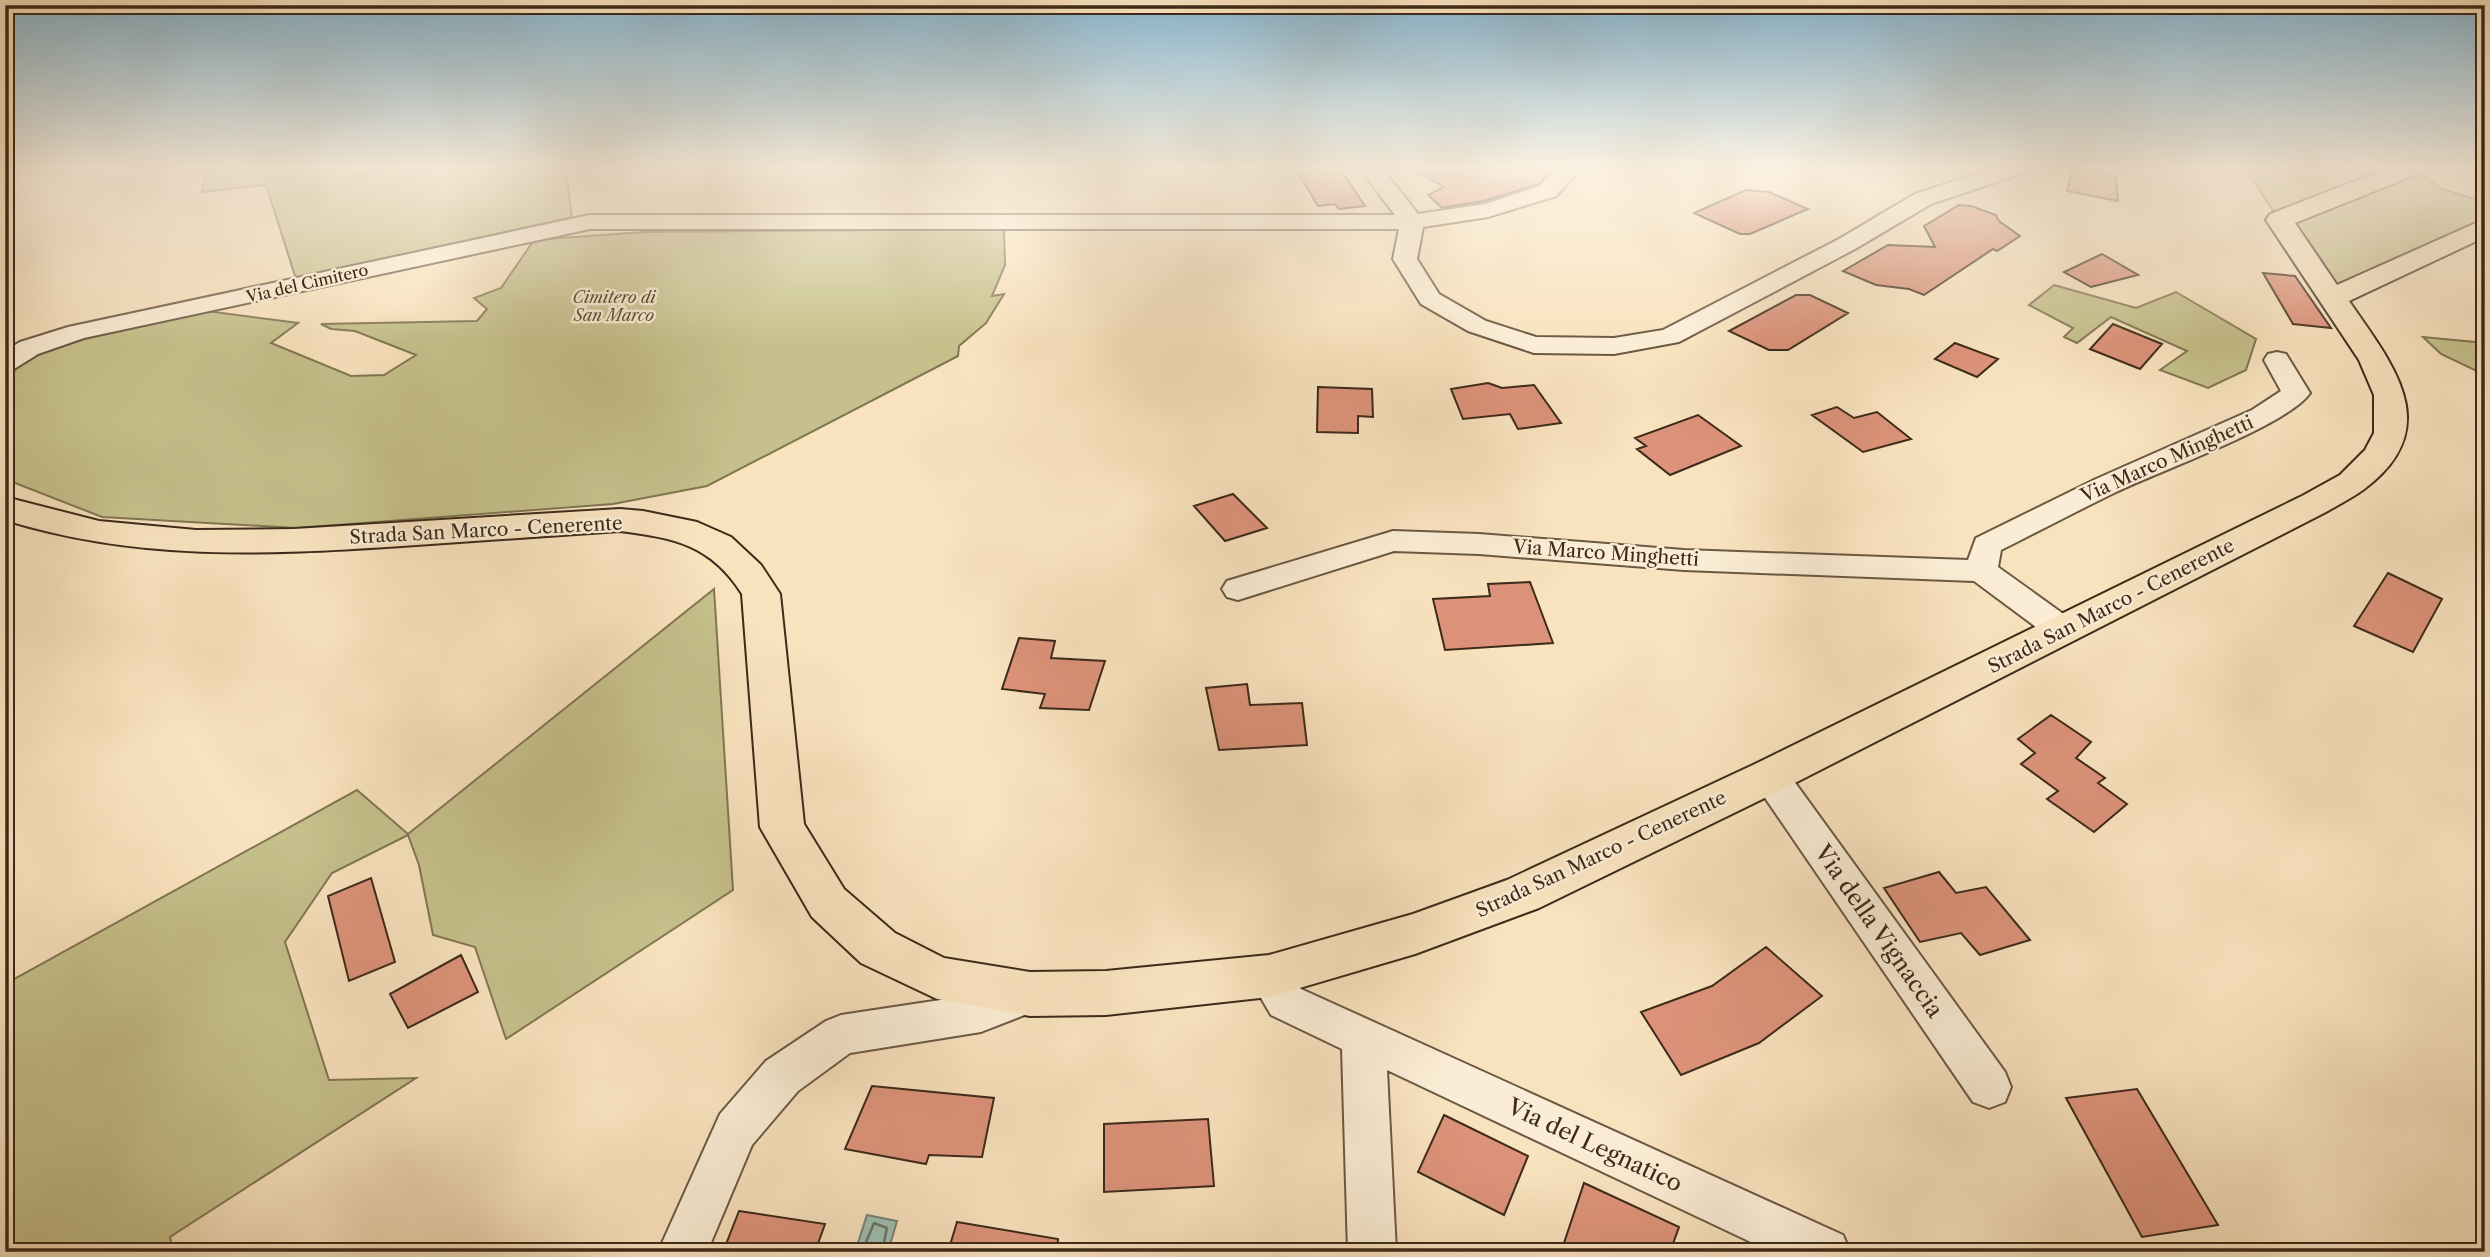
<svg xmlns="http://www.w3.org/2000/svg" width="2490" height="1257" font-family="'Libre Caslon Text',serif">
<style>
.green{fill:#c6c18c;stroke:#817653;stroke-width:2}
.water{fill:#9ebeb2;stroke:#778375;stroke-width:2}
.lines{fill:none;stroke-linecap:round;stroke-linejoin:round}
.shore{stroke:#6d7466;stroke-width:2.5}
.building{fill:#dd937b;stroke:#3c2a1a;stroke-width:2}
.minor-casing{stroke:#6b5843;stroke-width:4}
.major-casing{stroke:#3c2a1a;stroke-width:4}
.minor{fill:#fbedd5;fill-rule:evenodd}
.major{fill:#f9e3bf;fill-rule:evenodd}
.labels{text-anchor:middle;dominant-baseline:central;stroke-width:5;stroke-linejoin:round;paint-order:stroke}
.far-street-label{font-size:16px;fill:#3c2a1a;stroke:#fbedd5}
.far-park-label{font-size:16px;font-style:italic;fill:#5e5036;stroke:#fbedd5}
.street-label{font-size:19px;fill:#3c2a1a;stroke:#fbedd5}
.near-street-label{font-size:23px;fill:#3c2a1a;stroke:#fbedd5}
</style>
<rect width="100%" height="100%" fill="#f9e3bf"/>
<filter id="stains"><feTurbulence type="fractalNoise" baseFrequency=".00286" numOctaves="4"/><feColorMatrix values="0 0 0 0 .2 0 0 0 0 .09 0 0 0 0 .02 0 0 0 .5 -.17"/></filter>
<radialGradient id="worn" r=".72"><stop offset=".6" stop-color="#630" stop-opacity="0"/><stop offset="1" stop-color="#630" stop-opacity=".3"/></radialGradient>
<path class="green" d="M209,166H347L349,175L436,166H565L572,217L296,279L266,185L201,192Z
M2243,166H2400L2276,215Z
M2418,171L2442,189L2485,202V219L2338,289L2289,221Z
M1004,229L1005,265L992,296L1004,294L986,323L959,346L958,356L707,486L613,504L297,528L102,517L5,479V385L18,366L60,341L207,311L298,323L271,343L351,376L384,375L416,355L355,331L331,329L321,324L477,321L487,309L474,298L501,288L534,240L644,232Z
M2054,285L2136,308L2176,292L2256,339L2246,370L2208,388L2160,370L2187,351L2111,317L2077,343L2064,337L2073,328L2029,305Z
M2423,337L2485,343V375L2441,354Z
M714,589L733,890L506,1039L475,947L433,935L419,865L408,835L332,873L285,942L329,1080L416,1078L170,1237L173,1252H5V984L357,790L408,834Z"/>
<path class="water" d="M867,1215L897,1221L888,1252H855Z"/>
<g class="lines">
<path class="shore" d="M862,1252L874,1223L887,1228L882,1252"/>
</g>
<path class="building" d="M1294,166H1338L1365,206L1339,209L1335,204L1318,206Z
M1407,166H1556L1539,184L1484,201L1442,208L1428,195L1444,187Z
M2073,168L2116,176L2118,201L2067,191Z
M1746,190L1769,192L1808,209L1750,234H1740L1694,213Z
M1959,205L1971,206L1996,215L1999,221L2020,236L1997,251L1993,249L1924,295L1909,289L1876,285L1843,271L1888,245L1935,247L1924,226Z
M2102,254L2138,275L2091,287L2064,272Z
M2263,273L2295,276L2331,328L2293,324Z
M1796,295H1810L1848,313L1788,350H1769L1729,331Z
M2113,324L2162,344L2140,369L2090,349Z
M1955,343L1998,359L1977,377L1935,359Z
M1488,383L1502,388L1534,385L1561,423L1518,429L1510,414L1463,419L1451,389Z
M1318,387L1372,389L1373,417L1358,416V433L1317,432Z
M1837,407L1854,418L1877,412L1911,439L1863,452L1812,415Z
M1698,415L1741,446L1670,475L1637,449L1646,446L1635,438Z
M1233,494L1267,528L1225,541L1194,506Z
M2388,573L2442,599L2413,652L2354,626Z
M1530,582L1553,643L1445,650L1433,599L1490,596L1488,584Z
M1019,638L1055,641L1051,658L1105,661L1089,710L1040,708L1045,694L1002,689Z
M1247,684L1250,705L1302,703L1307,745L1219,750L1206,688Z
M2051,715L2091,742L2076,758L2105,778L2098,783L2127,804L2094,832L2047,799L2058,791L2021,764L2035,753L2018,739Z
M1939,872L1956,893L1986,887L2030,940L1980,955L1961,933L1920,942L1884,888Z
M371,878L395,962L349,981L328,896Z
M1766,947L1822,996L1759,1043L1681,1075L1641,1012L1712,986Z
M461,955L478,992L408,1028L390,994Z
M872,1086L994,1098L982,1157L929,1155L926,1164L845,1149Z
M2137,1089L2218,1225L2142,1237L2066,1098Z
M1444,1115L1528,1156L1504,1215L1418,1172Z
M1208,1119L1214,1186L1104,1192V1124Z
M1584,1183L1679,1227L1670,1252H1561Z
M739,1211L825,1224L815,1252H723Z
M957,1222L1058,1239L1057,1252H948Z"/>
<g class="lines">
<g class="minor-casing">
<path id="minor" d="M1358,166H1380L1418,214L1485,204L1540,186L1560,166H1583L1556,196L1488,217L1423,227L1417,259L1439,294L1486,321L1536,337L1614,338L1663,330L1839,239L1915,194L2000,166H2032L2029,171L1931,204L1855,249L1679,342L1614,354L1534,353L1468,331L1421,304L1393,259L1399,229H590L84,338L38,354L14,369L5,371V351L20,342L68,327L590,215H1395Z
M2277,352L2286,354L2310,393C2287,426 2157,472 2116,492C2077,511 2039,531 2001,550L1998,567L2076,623L2081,631L2076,639L2064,643L2052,639L1974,581L1684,570L1479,554L1394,551L1238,600L1227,597L1222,589L1227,581L1393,531L1479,534L1684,550L1968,560L1976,538L2096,479L2252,410L2281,391L2264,360L2268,354Z
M1770,762L1783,766L2005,1072L2011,1087L2005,1102L1989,1108L1973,1102L1757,786L1752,776L1757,766Z
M1269,958L1284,963L1301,989L1843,1235L1850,1252H1772L1387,1070L1396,1252H1348L1342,1049L1271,1015L1248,976L1254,963Z
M1030,975L1045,981L1051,994L1045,1007L981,1032L850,1053L798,1091L752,1145L707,1252H658L720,1114L766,1061L826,1021L841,1015L980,994Z"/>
</g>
<g class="major-casing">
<path id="major" d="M2394,166H2429L2425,171L2295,223L2337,285L2485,219V237L2349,301C2393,365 2447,428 2363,490C2352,498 2338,505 2326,512L1785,788L1539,908L1415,954L1269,997L1106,1015L1030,1016L937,999L861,963L812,917L760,827L742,594C711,545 675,538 620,531C547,536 474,541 402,546C265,555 138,561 5,520V497L99,521L196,530L294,529L620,509L643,511L697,522L731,537L761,565L780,594L804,824L844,889L895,933L944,958L1030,972L1106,971L1269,955L1413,914L1507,880L1755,764L2302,496L2340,475L2365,450L2374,433V395L2359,360L2266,220L2270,214Z"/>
</g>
<use href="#minor" class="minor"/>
<use href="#major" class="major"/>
</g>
<linearGradient id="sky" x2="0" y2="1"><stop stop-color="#8ab8d2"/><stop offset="0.49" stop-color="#fcf2e2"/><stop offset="1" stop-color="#fcf2e2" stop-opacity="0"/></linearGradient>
<rect width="2490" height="342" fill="url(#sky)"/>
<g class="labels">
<g class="far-street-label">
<text transform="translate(307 283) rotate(-13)">Via del Cimitero</text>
</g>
<g class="far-park-label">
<text x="614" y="297">Cimitero di<tspan x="614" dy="18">San Marco</tspan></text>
</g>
<g class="street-label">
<text transform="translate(2167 459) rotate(-24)">Via Marco Minghetti</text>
<text transform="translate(486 530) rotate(-3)">Strada San Marco - Cenerente</text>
<text transform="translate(1606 553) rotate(4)">Via Marco Minghetti</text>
<text transform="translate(2111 606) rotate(-27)">Strada San Marco - Cenerente</text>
<text transform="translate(1601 854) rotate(-25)">Strada San Marco - Cenerente</text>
</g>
<g class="near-street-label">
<text transform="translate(1879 931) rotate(55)">Via della Vignaccia</text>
<text transform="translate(1595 1145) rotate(25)">Via del Legnatico</text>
</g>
</g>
<rect width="2490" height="1257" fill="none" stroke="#f9e3bf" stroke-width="28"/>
<rect x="7" y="7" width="2476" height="1243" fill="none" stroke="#3c2a1a" stroke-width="3.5"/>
<rect x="14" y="14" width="2462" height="1229" fill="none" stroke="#3c2a1a" stroke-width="2"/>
<rect width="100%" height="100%" filter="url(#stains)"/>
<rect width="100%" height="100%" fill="url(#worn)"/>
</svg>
